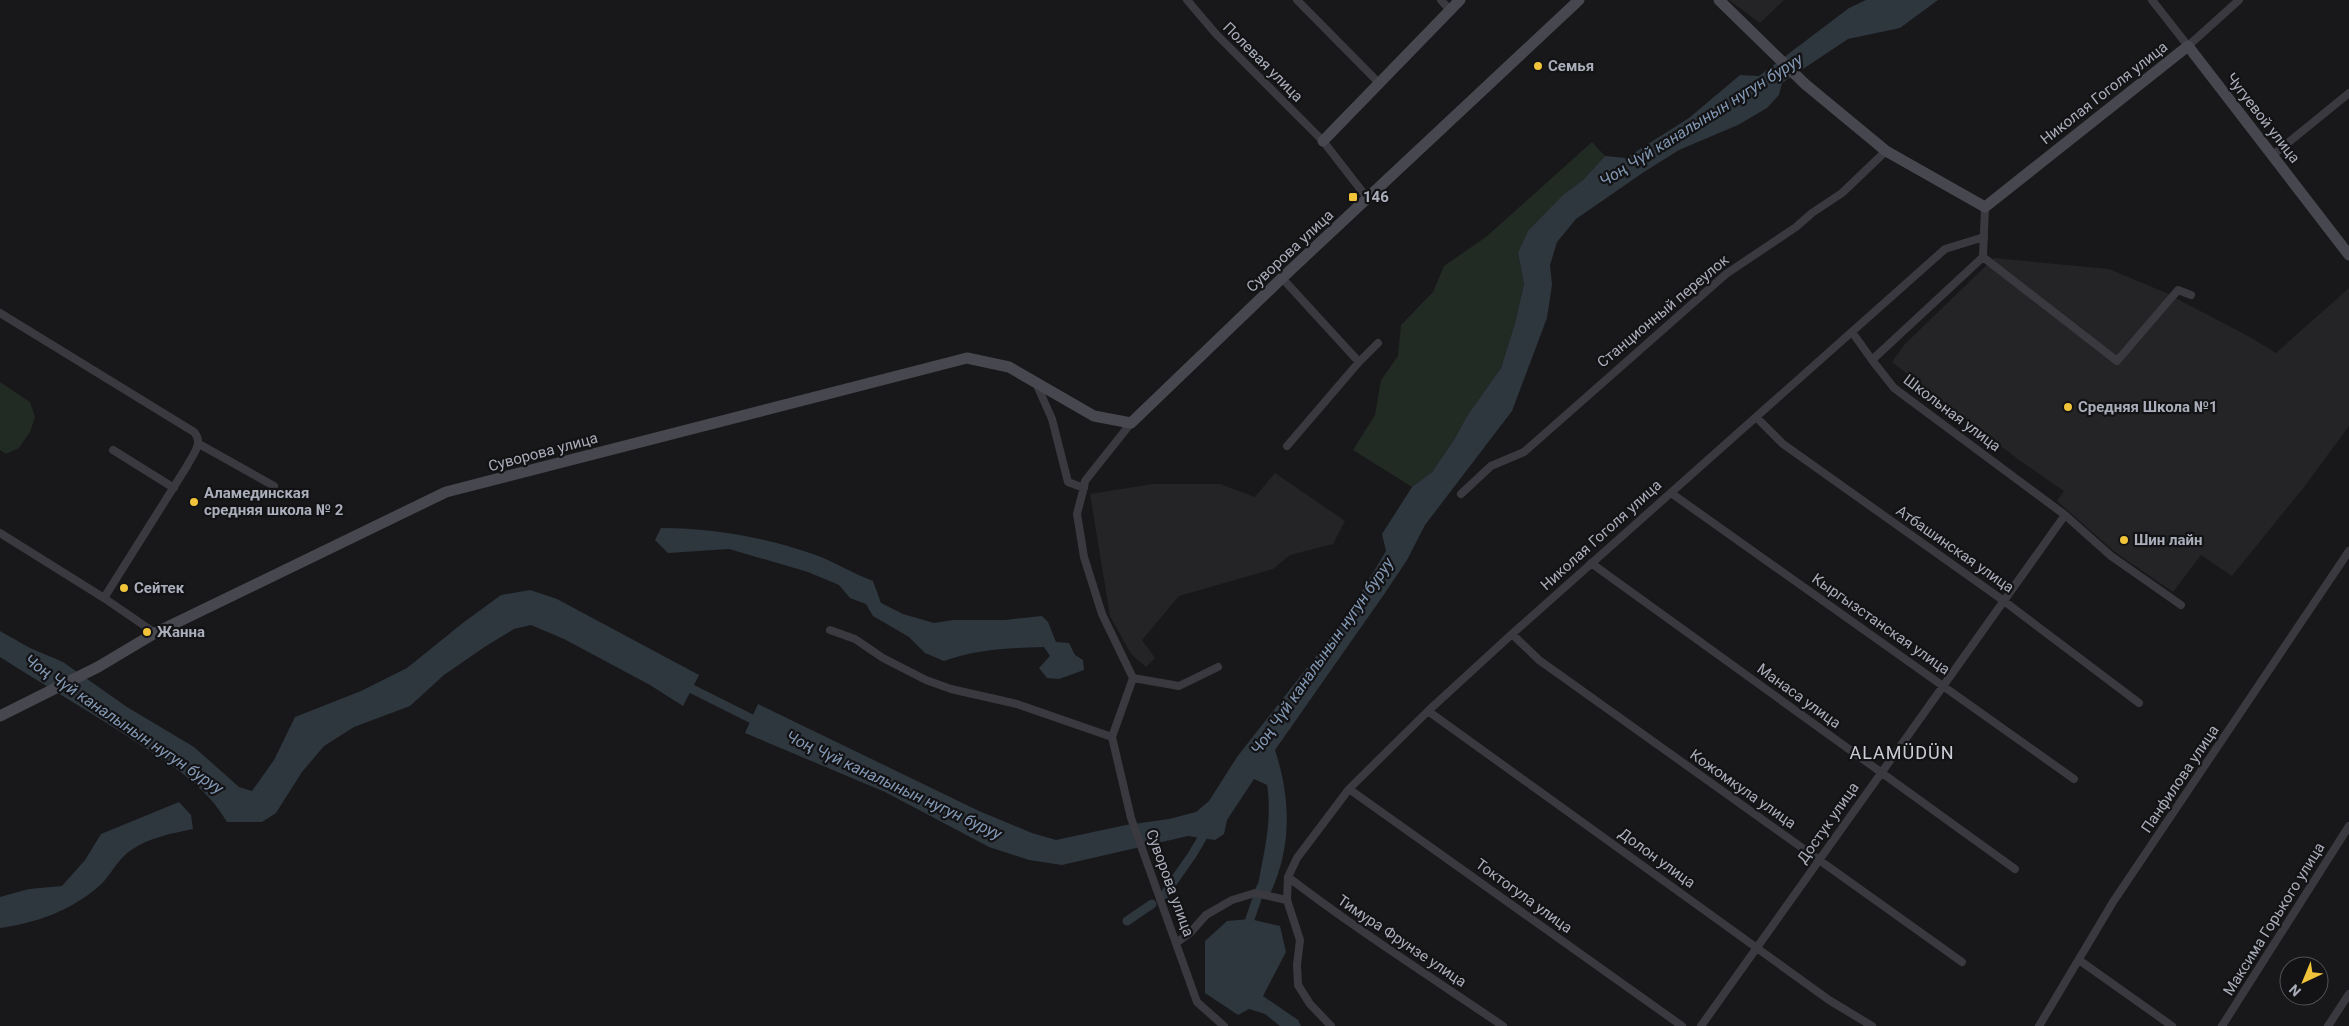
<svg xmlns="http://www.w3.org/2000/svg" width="2349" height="1026" font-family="Roboto,sans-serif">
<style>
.built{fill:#242427}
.green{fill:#222a24}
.water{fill:#2e363e}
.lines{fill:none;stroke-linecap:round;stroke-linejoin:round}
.canal{stroke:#2e363e;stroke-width:9}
.street{stroke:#39393f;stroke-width:8}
.secondary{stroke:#47484f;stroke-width:11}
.poi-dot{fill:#f0c33a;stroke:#131315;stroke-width:2}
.labels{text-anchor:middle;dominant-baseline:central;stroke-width:4.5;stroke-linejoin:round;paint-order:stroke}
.street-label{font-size:15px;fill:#aaaeba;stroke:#131315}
.poi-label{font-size:15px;font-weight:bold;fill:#aaaeba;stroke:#131315;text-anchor:start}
.water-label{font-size:16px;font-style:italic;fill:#8298b4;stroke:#131315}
.quarter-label{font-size:18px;letter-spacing:1px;fill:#cbcdd6;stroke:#131315}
</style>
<rect width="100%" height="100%" fill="#18181a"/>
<path class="built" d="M1729,0H1784L1760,23Z
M1994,258L2109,269L2164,292L2248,336L2276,353L2349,288V426L2304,487L2232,576L2201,555L2173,592L2115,552L2057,501L2064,491L2019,460L1892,362L1905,344Z
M1275,473L1345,521L1333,544L1290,555L1273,569L1179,596L1142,640L1155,658L1146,667L1131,654L1110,616L1090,494L1153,484H1220L1255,497Z"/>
<path class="green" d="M1592,142L1605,156L1583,180L1564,194L1518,253L1524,284L1515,323L1501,368L1467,416L1454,440L1432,472L1412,487L1353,450L1375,415L1381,380L1398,356L1401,325L1433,292L1444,266L1486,237Z
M0,382L30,402L35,417L30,432L19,448L6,454L0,450Z"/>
<path class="water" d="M1866,0H1938L1900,28L1848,39L1782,83L1779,95L1767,108L1738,125L1679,150L1644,172L1576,219L1557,242L1550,265L1552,285L1547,318L1512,411L1425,525L1407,560L1385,593L1275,750C1291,799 1292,847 1270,894L1257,891C1263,855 1273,821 1267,785L1254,779L1227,820L1224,834L1215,840L1188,836L1062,865L1029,860L989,847L885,792L745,733L758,704L979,811L1032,833L1056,840L1126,825L1169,819L1196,812L1209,801L1237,757L1346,618L1386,551L1382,534L1412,487L1432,472L1454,440L1467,416L1501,368L1515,323L1524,284L1518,253L1528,231L1564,194L1583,180L1605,156L1626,158L1689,118L1740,75L1759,76L1849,8Z
M661,528C712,528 764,537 813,554C833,561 852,573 873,581L881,603L903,614L934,623L953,620H1005L1042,616L1048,622L1056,642L1069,643L1075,655L1083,660L1084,670L1059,679L1047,678L1039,668L1050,656L1044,647C1011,648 976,649 944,661L925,653L909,637L873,616L866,604L850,598L839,585L808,572L729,549L668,553L655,540Z
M530,590L557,599L699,675L683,706L650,685L564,639L531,625L514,629L486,646L444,675L410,706L354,727L324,746L302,772L276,813L262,822H227C204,783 169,764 133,740C89,711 44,685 0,657V631L30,648L63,662L127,707L194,747L239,787L252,791L274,760L295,717L361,691L407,668L464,622L501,595Z
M179,802L191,815L193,829C169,834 141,839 123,857C114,866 108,879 98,887C70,911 36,923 0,928V897L29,889L62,886L85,860L101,834Z
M1250,919L1280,926L1286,952L1263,996L1298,1020L1301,1026H1280L1265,1014L1249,1009L1238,1015L1205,993V941L1227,921Z"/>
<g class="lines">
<path class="canal" d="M682,684L762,724
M1164,895L1192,855L1202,838L1199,827
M1250,919L1261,887
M1127,921L1152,904"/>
<path class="street" d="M1187,0L1216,34L1323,141L1368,199
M1297,0L1379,83
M1441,0L1450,10
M2152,0L2188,46L2239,0
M2273,155L2349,93
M1985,207L1983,257L1872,360L1894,388L2065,515L2111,556L2181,605
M1983,257L2117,361L2178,290L2191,295
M1282,278L1359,362
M0,313L194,432C204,443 193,454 187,466L104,598
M1852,332L1872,360
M1036,383L1052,419L1068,482L1084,488L1085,481L1131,423
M1756,417L1783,444L2004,601L2139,703
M199,444L274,486
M1287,446L1359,362L1378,343
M113,450L174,488
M1084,487L1077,514L1084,557L1102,614L1133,678L1112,737L1131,818L1197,1002L1224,1026
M1671,493L2074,779
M1461,494L1491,466L1524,452L1726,274L1796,227L1812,213L1842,193L1886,151
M0,533L104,598L155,633
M1591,563L2015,869
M830,630L855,639L883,658L926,680L951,689L1017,704L1112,737
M1512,634L1539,660L1962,962
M1133,678L1179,686L1218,667
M1428,711L1829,1000L1872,1026
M1349,789L1682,1026
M1288,877C1357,930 1431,977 1503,1026
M1176,943L1190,933L1206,915L1232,900L1255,893L1287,900
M2079,960L2172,1026
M1331,1026L1310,1004L1298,985L1297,965L1300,940L1287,900L1288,877L1297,858L1349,789L1428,711L1512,634L1945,249L1984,237
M1701,1026L2065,515
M2039,1026L2113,902L2349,551
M2222,1026L2349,826
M2328,1026L2349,994"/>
<path class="secondary" d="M1719,0L1805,84L1886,151L1985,207L2188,46L2349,255
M1323,141L1460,0
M0,716L98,667L155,633L446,492L967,358L1009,367L1094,416L1131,423L1282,278L1579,0"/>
</g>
<g class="poi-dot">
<circle cx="1538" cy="66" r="5"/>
<rect x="1348" y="192" width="10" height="10" rx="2.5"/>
<circle cx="2068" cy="407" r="5"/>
<circle cx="194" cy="502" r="5"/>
<circle cx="2124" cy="540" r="5"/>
<circle cx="124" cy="588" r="5"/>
<circle cx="147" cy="632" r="5"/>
</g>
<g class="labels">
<g class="street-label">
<text transform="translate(1263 62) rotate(45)">Полевая улица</text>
<text transform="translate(2104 93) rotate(-38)">Николая Гоголя улица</text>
<text transform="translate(2263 118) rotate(52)">Чугуевой улица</text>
<text transform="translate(1290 251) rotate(-43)">Суворова улица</text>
<text transform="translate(1663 311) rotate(-40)">Станционный переулок</text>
<text transform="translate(1952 413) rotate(37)">Школьная улица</text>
<text transform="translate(543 452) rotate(-15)">Суворова улица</text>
<text transform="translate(1601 535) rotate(-42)">Николая Гоголя улица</text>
<text transform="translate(1955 549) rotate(35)">Атбашинская улица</text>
<text transform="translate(1881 624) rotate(35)">Кыргызстанская улица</text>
<text transform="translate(1799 696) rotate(36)">Манаса улица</text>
<text transform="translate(2180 779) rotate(-56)">Панфилова улица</text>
<text transform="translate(1743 789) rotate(35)">Кожомкула улица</text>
<text transform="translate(1828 823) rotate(-55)">Достук улица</text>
<text transform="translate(1657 858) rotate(36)">Долон улица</text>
<text transform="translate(1170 883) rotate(70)">Суворова улица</text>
<text transform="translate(1524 896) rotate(36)">Токтогула улица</text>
<text transform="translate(2274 919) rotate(-58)">Максима Горького улица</text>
<text transform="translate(1402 941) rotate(34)">Тимура Фрунзе улица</text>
</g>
<g class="poi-label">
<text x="1548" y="66">Семья</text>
<text x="1363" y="197">146</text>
<text x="2078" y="407">Средняя Школа №1</text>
<text x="204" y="493">Аламединская<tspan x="204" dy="17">средняя школа № 2</tspan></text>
<text x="2134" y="540">Шин лайн</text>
<text x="134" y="588">Сейтек</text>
<text x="157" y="632">Жанна</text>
</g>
<g class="water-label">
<text transform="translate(1701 120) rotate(-32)">Чоң Чүй каналынын нугун буруу</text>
<text transform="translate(1322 656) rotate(-55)">Чоң Чүй каналынын нугун буруу</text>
<text transform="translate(124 724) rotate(34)">Чоң Чүй каналынын нугун буруу</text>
<text transform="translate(894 785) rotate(25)">Чоң Чүй каналынын нугун буруу</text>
</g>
<g class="quarter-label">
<text x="1902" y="752">ALAMÜDÜN</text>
</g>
</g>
<g transform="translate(2304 981) rotate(224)"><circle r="24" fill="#131315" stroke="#4f5157"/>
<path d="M0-4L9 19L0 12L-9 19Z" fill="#f0c33a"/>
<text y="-8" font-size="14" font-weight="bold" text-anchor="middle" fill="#aaaeba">N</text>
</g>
</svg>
